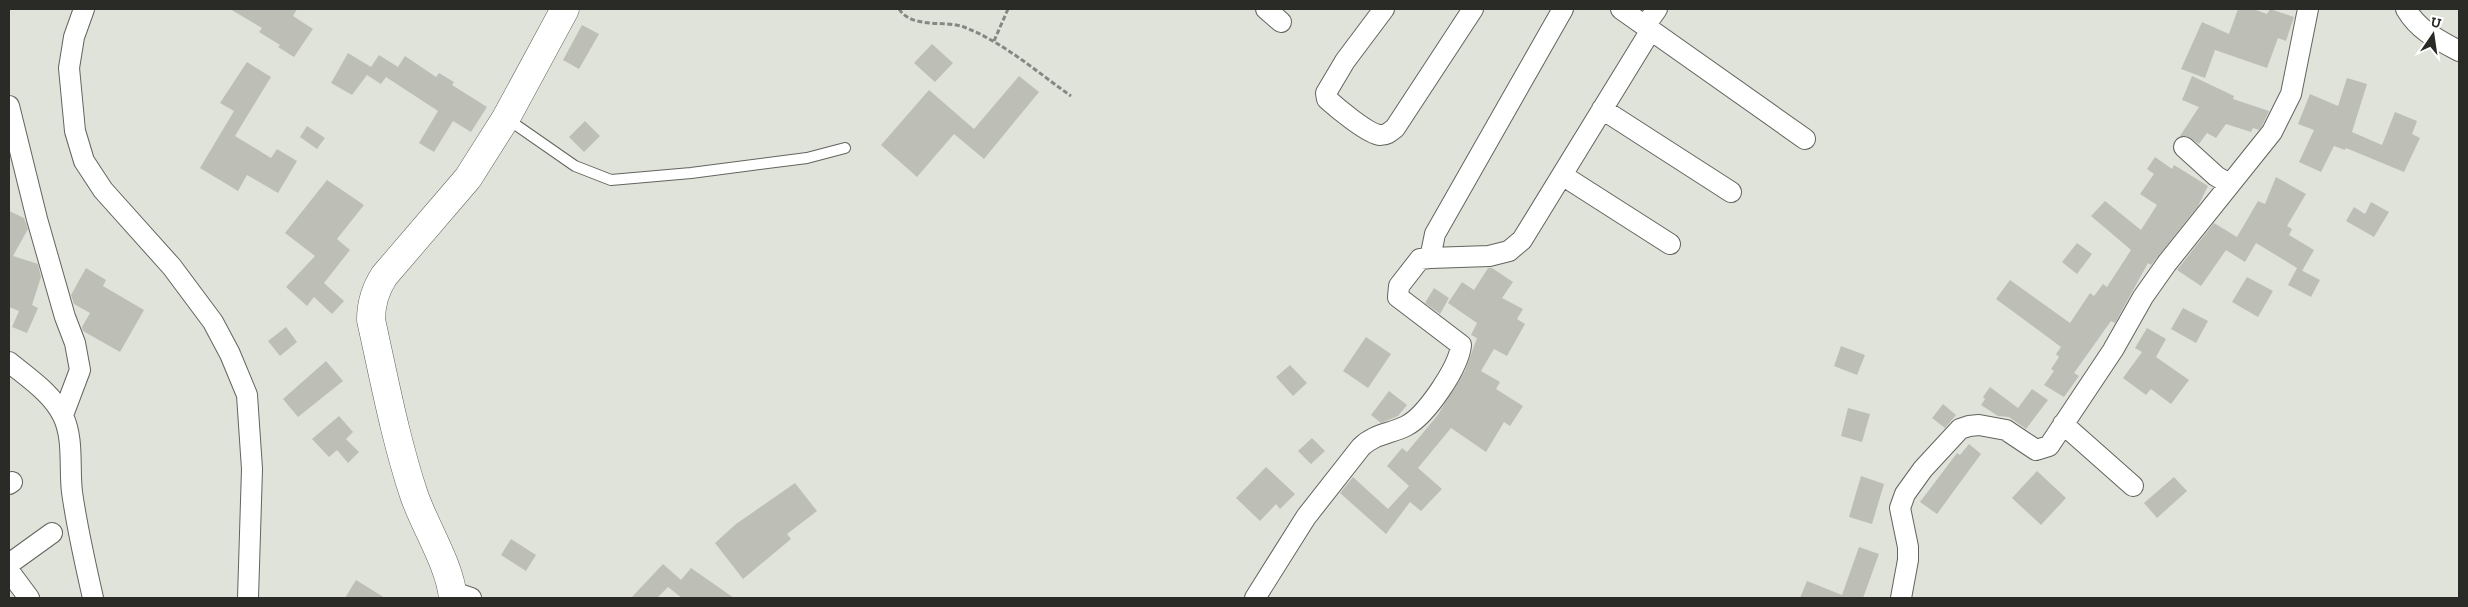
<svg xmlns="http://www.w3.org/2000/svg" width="2468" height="607" font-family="'Zilla Slab',serif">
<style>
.building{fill:#bdbfb7}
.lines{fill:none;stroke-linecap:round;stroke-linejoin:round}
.lane-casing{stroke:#62645d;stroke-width:12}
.street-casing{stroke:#62645d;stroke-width:22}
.secondary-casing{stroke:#62645d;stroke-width:29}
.path{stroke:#868781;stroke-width:3;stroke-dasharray:5 2.5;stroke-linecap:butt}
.lane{stroke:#fff;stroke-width:10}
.street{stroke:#fff;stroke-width:20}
.secondary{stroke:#fff;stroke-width:28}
</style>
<rect width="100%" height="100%" fill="#e0e3da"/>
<path class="building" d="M230,9H297L293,16L313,29L294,57L278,47L280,45L259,32L262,28Z
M2238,9H2253L2267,14L2270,9L2294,17L2286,41L2278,38L2267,68L2215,50L2205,78L2181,69L2202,22L2229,34Z
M582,25L599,34L579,69L563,60Z
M932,44L953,63L935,82L914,63Z
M348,53L371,67L379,55L398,67L405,56L436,77L439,73L454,82L452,85L487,107L471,132L453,121L434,152L419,143L438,111L386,77L381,84L367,75L352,95L331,83Z
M247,62L271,77L235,136L271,158L277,149L297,161L278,193L247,175L238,191L200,168L234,111L220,103Z
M1019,76L1039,92L984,159L954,134L917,177L881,145L929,90L974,129Z
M2192,76L2234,96L2233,99L2269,111L2262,126L2259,130L2253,128L2251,132L2226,124L2216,138L2207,133L2199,144L2187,136H2180L2199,107L2182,100Z
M2347,78L2367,84L2352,132L2382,145L2395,112L2417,121L2412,134L2420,138L2404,172L2346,148L2345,150L2334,146L2321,172L2299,162L2314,130L2298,124L2310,94L2338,106Z
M585,121L600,136L584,152L569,137Z
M307,126L325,138L317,149L300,137Z
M2155,157L2172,169L2174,165L2208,186L2198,206L2151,265L2148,263L2115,323L2111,321L2074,373L2079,376L2064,397L2044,385L2054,371L2051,369L2059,357L2056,354L2061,347L1996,299L2010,280L2070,323L2090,293L2094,296L2103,284L2107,287L2131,250L2091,216L2105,201L2141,230L2157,205L2140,194L2154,174L2147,169Z
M2276,177L2306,194L2287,226L2292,229L2289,235L2314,250L2302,271L2256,243L2245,262L2226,250L2201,286L2177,270L2214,223L2237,237L2258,201L2265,204Z
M327,180L364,205L337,239L350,250L324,283L344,301L332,314L314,297L307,306L286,287L315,256L285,233Z
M2371,202L2389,212L2374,237L2346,221L2354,207L2365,214Z
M9,211L24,218L28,229L13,256L38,264L41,277L32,305L38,308L27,333L12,327L19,311L9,307Z
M2077,243L2092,254L2077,274L2062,262Z
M86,268L106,280L103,286L144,310L120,352L83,331L82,327L90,313L74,304L71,295Z
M1488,268H1492L1513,282L1502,298L1523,309L1517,319L1525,324L1507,356L1494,349L1481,371L1500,382L1496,389L1523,406L1510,426L1504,422L1486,452L1451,428L1418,468L1442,489L1421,511L1410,502L1386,534L1340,493L1353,477L1388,509L1409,486L1387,466L1402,448L1407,452L1437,416L1465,371L1477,338L1471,335L1477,323L1448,303L1462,282L1474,290Z
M2297,268L2320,280L2311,297L2288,285Z
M2247,277L2273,291L2258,317L2232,302Z
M1434,288L1449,298L1440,314L1425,303Z
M2183,308L2208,321L2196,343L2171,329Z
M286,327L297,342L280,356L268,341Z
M2147,328L2166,339L2156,357L2189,380L2171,404L2151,389L2146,395L2123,378L2142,352L2135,348Z
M1366,337L1391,354L1368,388L1343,371Z
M1841,346L1865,355L1857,375L1834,366Z
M326,361L343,381L298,417L283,399Z
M1290,365L1307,383L1293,396L1276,377Z
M1990,387L2018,408L2032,389L2048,400L2026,429L2009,417L1998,416L1981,405L1985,399L1983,397Z
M1389,391L1407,405L1398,416L1381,423L1371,415Z
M1943,404L1956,415L1945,428L1932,418Z
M1848,408L1870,414L1862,442L1841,436Z
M339,416L353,432L346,439L359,452L348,463L337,450L329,457L312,439Z
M1312,438L1325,451L1311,464L1298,451Z
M1969,444L1981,454L1937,514L1920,502L1957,453L1960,455Z
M1266,467L1295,494L1280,509L1276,504L1260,521L1236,498Z
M2037,471L2066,498L2041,525L2012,498Z
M1861,476L1884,484L1872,524L1849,517Z
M2174,477L2187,491L2157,518L2144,503Z
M795,483L817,511L787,534L791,539L743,579L715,543L736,524Z
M511,539L536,555L526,571L501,555Z
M1859,547L1879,554L1863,598H1800L1807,581L1842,595Z
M663,564L681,580L691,568L734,598H682L668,587L657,598H631Z
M356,580L385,598H345Z"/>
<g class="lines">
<g class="lane-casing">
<path id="lane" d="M506,118L575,166L611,180L691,173L807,158L845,148"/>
</g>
<g class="street-casing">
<path id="street" d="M84,9L74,37L69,68L75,131L84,161L103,190L172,267L213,322L230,354L247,395L252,469L248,598
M1266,9L1281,22
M1384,9L1345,61L1326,93L1327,99C1337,108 1368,134 1380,135C1387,135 1390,132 1395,128L1473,9
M1621,9L1805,139
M2406,9C2418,30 2438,40 2459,51
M1645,26L1657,9
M9,106L37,219L65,317L75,343L80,370L63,415
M1602,109L1731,192
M2184,147L2216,176L2229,184
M1562,175L1670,244
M1430,258L1489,256L1509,251L1522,240L1651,30
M9,362C27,377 52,393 63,416C74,439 69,468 72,492C77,528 85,563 93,598
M2063,424L2133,486
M9,484L12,482
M9,564L52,533
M9,571L29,598
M453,596L456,593L471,598
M1255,598L1306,517L1361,447C1374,434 1390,434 1406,426C1426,416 1459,367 1461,345L1398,297L1399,286L1420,259L1430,258L1435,234L1563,9
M1901,598L1908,560V547L1900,508L1905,494L1923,469L1960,429L1969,426L1979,425L2006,430L2036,450L2049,446L2113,350L2143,297L2167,263L2272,132L2291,94L2308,9"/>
</g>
<g class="secondary-casing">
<path id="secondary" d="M453,598C450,565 425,527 414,495C395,438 384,378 371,320C371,304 375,290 384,276L468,178L506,118L565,9"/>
</g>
<path class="path" d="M899,9C912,29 944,20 964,27C1003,42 1037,72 1071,96
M994,41L1008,9"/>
<use href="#lane" class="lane"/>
<use href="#street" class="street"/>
<use href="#secondary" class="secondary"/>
</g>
<rect width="2468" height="607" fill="none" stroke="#2a2a27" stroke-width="20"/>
<g transform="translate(2433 35) rotate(13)" stroke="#ffffff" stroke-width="4" paint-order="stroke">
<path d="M0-4L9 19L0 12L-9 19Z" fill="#2a2a27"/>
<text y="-8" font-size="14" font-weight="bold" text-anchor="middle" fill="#2a2a27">U</text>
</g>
</svg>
